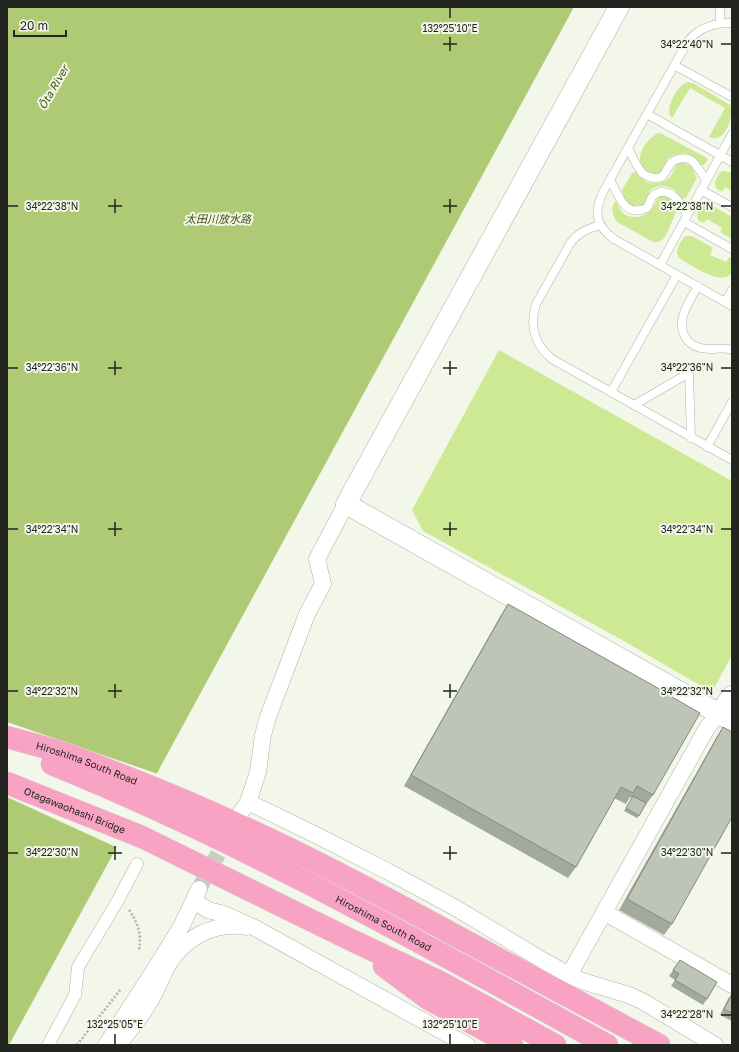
<svg xmlns="http://www.w3.org/2000/svg" width="739" height="1052" font-family="'Golos Text','Noto Sans JP',sans-serif">
<style>
.green{fill:#cde994}
.water{fill:#aeca74}
.pier{fill:#f2f7e9}
.lines{fill:none;stroke-linecap:round;stroke-linejoin:round}
.minor-tunnel{stroke:#c9cdc1;stroke-width:16;stroke-dasharray:16 8;stroke-linecap:butt}
.service-casing{stroke:#adb2a4;stroke-width:9}
.pedestrian-casing{stroke:#adb2a4;stroke-width:13}
.minor-casing{stroke:#adb2a4;stroke-width:17}
.tertiary-casing{stroke:#adb2a4;stroke-width:21}
.motorway-casing{stroke:#d7d8d7;stroke-width:23}
.path{stroke:#afb3a8;stroke-width:2.5;stroke-dasharray:2 2;stroke-linecap:butt}
.service{stroke:#fff;stroke-width:8}
.pedestrian{stroke:#fff;stroke-width:12}
.minor{stroke:#fff;stroke-width:16}
.tertiary{stroke:#fff;stroke-width:20}
.motorway{stroke:#f8a3c3;stroke-width:22}
.wall{fill:#a3a99d}
.building{fill:#bec4b6;stroke:#85897f}
.ticks{fill:none;stroke:#232520;stroke-width:1.5}
.labels{text-anchor:middle;dominant-baseline:central;stroke-width:4;stroke-linejoin:round;paint-order:stroke}
.street-label{font-size:10px;fill:#232520;stroke:#f2f7e9}
.water-label{font-size:11px;font-style:italic;fill:#3e4f10;stroke:#f2f7e9}
.ticks-label{font-size:10px;text-anchor:middle;fill:#232520;stroke:#f2f7e9;stroke-width:4;stroke-linejoin:round;paint-order:stroke}
</style>
<rect width="100%" height="100%" fill="#f2f7e9"/>
<path class="green" d="M687,82L693,83L732,106C732,118 726,144 709,137L725,108L690,88L672,118C663,110 678,85 687,82Z
M659,133L664,135L707,158V161L704,165H701C699,163 698,160 695,158C687,151 675,153 667,159C666,162 665,167 664,170C659,176 649,173 644,170C642,166 640,162 640,158C640,149 651,135 659,133Z
M682,162L691,166L697,178L686,198L682,199C677,187 659,181 650,191C647,196 646,201 643,205L631,206L624,199L622,190L632,173L636,172C639,175 641,178 645,181C652,185 665,183 671,176C675,169 672,166 682,162Z
M724,171L732,173V191L725,187L722,192L716,188L715,182L720,172Z
M662,195C682,198 676,214 670,226C668,231 666,237 662,240C659,242 656,242 653,242L617,222C613,216 610,209 615,202H617C619,206 619,210 623,213C630,220 646,217 651,210C656,204 655,199 662,195Z
M708,203L732,217L730,222L732,223V239L720,232L722,228L707,219L704,223L698,220L697,214L702,204Z
M688,236H692L713,248L710,255L726,262L729,257L732,259C732,262 733,268 732,271C726,290 688,263 679,258C674,250 680,244 684,237Z
M499,350L732,481V655L714,688L708,690L622,640L423,531L412,510Z"/>
<path class="water" d="M7,7H574L9,1045H7Z"/>
<path class="pier" d="M7,722L158,774L118,848L7,797Z"/>
<g class="lines">
<path class="minor-tunnel" d="M199,889L230,832"/>
<g class="service-casing">
<path id="service" d="M720,7V23
M732,23C714,23 700,27 688,41L603,192C594,212 595,225 614,239L732,306
M674,65L732,97
M647,114L732,162
M628,148C632,155 635,163 640,170C642,174 646,176 650,177C662,181 664,175 669,166C673,159 684,156 691,160C697,165 702,174 706,180
M610,179C619,196 624,218 647,208C649,205 650,200 652,197C655,194 657,193 660,192C675,191 681,204 687,215
M701,190L732,207
M684,222L732,249
M600,225C588,229 579,232 571,242L536,304C529,326 535,345 552,359L732,460
M660,265L732,134
M698,286C689,302 673,323 688,341C692,345 696,347 701,348C712,351 722,346 732,350
M725,302L732,290
M611,392L677,275
M634,405L689,373L691,438
M707,447L732,402"/>
</g>
<g class="pedestrian-casing">
<path id="pedestrian" d="M48,1045L75,995L78,967L117,902L137,864"/>
</g>
<g class="minor-casing">
<path id="minor" d="M248,802L258,772L263,735L268,717L307,614L323,584L317,559L346,504
M241,812L248,802L318,836L387,871L454,907L544,961L569,975L582,981L629,995L644,1002L715,1045
M194,901L208,910L224,914L255,928L467,1045
M604,912L732,985
M569,975L707,728L719,713
M106,1045L160,961L182,925L199,889
M118,1045C129,1031 140,1018 149,1003C157,991 161,977 168,965C184,938 215,921 246,927"/>
</g>
<g class="tertiary-casing">
<path id="tertiary" d="M619,7L346,504L732,721
M719,713L732,696"/>
</g>
<g class="motorway-casing">
<g id="motorway">
<path id="s1" d="M7,737C24,742 42,746 60,752C80,758 100,767 121,775C239,820 350,878 460,938C526,974 593,1009 659,1045"/>
<path id="s2" d="M52,764C244,842 425,945 607,1045"/>
<path id="s3" d="M7,783L142,837L347,938L440,982L555,1045"/>
<path d="M384,966L427,998L512,1045"/>
</g>
</g>
<path class="path" d="M129,910C137,921 142,934 139,948L141,949
M77,1045L121,989"/>
<use href="#service" class="service"/>
<use href="#pedestrian" class="pedestrian"/>
<use href="#minor" class="minor"/>
<use href="#tertiary" class="tertiary"/>
<use href="#motorway" class="motorway"/>
</g>
<path class="wall" d="M508,604L672,697L653,795L645,806L637,818L624,811L632,798L630,797L626,804L614,798L576,867L568,878L404,786L501,615Z
M723,727L672,924L664,935L619,910L716,738Z
M680,960L707,999L703,1005L671,986L675,980L669,976Z
M732,994V1021L720,1015L728,999Z"/>
<path class="building" d="M508,604L672,696V697L700,713L653,795L637,786L633,793L621,787L576,867L411,775Z
M723,727L732,732V817L672,924L627,899Z
M633,796L646,803L639,816L626,808Z
M680,960L717,982L707,999L675,980L679,974L673,970Z
M732,994V1013L724,1009Z"/>
<path class="ticks" d="M450,8V18M450,37V51M443,44H457M721,44H731M115,199V213M450,199V213M8,206H18M108,206H122M443,206H457M721,206H731M115,361V375M450,361V375M8,368H18M108,368H122M443,368H457M721,368H731M115,522V536M450,522V536M8,529H18M108,529H122M443,529H457M721,529H731M115,684V698M450,684V698M8,691H18M108,691H122M443,691H457M721,691H731M115,846V860M450,846V860M8,853H18M108,853H122M443,853H457M721,853H731M721,1015H731M115,1034V1044M450,1034V1044"/>
<g class="labels">
<g class="street-label">
<text stroke="none"><textPath href="#s1" startOffset="84">Hiroshima South Road</textPath></text>
<text stroke="none"><textPath href="#s3" startOffset="73">Otagawaohashi Bridge</textPath></text>
<text stroke="none"><textPath href="#s2" startOffset="368">Hiroshima South Road</textPath></text>
</g>
<g class="water-label">
<text transform="translate(53 87) rotate(-60)">Ōta River</text>
<text x="218" y="218">太田川放水路</text>
</g>
</g>
<g class="ticks-label">
<text x="450" y="32">132°25'10"E</text>
<text x="687" y="48">34°22'40"N</text>
<text x="52" y="210">34°22'38"N</text>
<text x="687" y="210">34°22'38"N</text>
<text x="52" y="371">34°22'36"N</text>
<text x="687" y="371">34°22'36"N</text>
<text x="52" y="533">34°22'34"N</text>
<text x="687" y="533">34°22'34"N</text>
<text x="52" y="695">34°22'32"N</text>
<text x="687" y="695">34°22'32"N</text>
<text x="52" y="856">34°22'30"N</text>
<text x="687" y="856">34°22'30"N</text>
<text x="687" y="1018">34°22'28"N</text>
<text x="115" y="1028">132°25'05"E</text>
<text x="450" y="1028">132°25'10"E</text>
</g>
<rect width="739" height="1052" fill="none" stroke="#232520" stroke-width="16"/>
<path d="M14 30v6h52v-6" fill="none" stroke="#232520" stroke-width="2"/>
<text x="20" y="30" font-size="12" fill="#232520" stroke="#f2f7e9" stroke-width="3" paint-order="stroke">20 m</text>
</svg>
